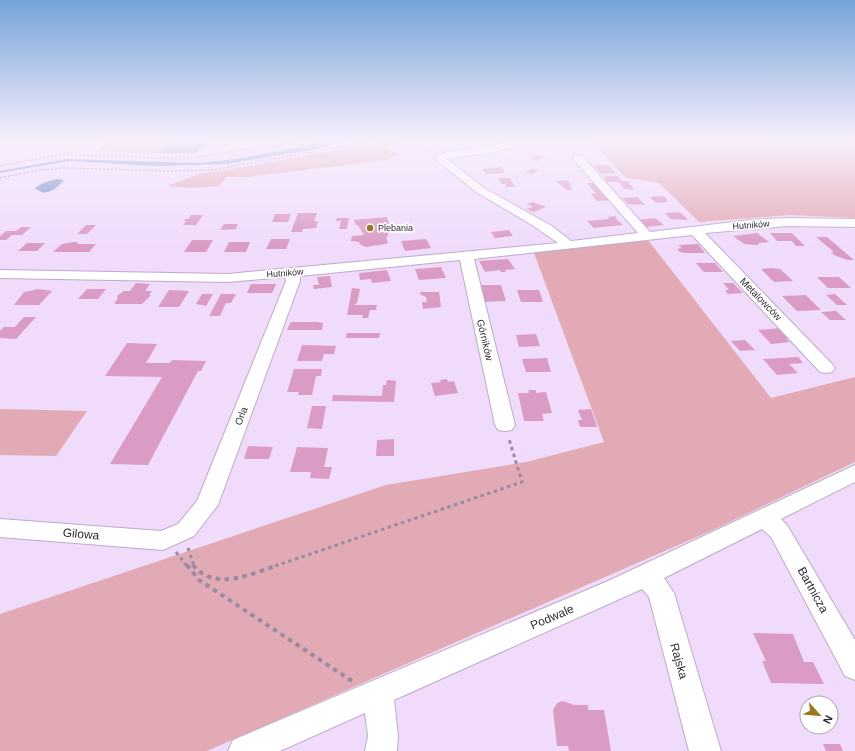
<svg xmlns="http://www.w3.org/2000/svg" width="855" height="751" font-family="Arial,sans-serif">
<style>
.green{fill:#e1aab4}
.water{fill:#6a8ac1}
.building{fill:#da9cc4}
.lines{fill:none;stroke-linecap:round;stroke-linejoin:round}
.street-casing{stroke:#beaac9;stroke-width:2}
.path-far2{stroke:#9a8ba1;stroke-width:1.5;stroke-dasharray:2 2;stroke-linecap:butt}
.path-far1{stroke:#9a8ba1;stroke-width:3;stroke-dasharray:3.5 3.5;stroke-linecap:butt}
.path{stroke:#9a8ba1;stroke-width:4;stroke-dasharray:4.5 4.5;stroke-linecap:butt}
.street{fill:#fff;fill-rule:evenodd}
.poi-dot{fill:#997821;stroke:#fff;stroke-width:1.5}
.labels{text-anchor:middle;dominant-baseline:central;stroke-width:3.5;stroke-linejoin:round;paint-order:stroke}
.far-street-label{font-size:9px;fill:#322a36;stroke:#fff}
.far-poi-label{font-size:9px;fill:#322a36;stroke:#fff;text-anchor:start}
.street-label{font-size:10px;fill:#322a36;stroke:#fff}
.near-street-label{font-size:12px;fill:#322a36;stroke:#fff}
</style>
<rect width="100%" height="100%" fill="#f0dbfb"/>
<path class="green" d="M105,140H173L157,153L152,154L98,151Z
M390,140H403L408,142L385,147L399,154L387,160L246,177H227L219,186L191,188L167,186L199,174L262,164Z
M590,140H855V218L790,215L699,222L659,183L626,178Z
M648,240L771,398L855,377V462L715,529L207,751H0V614L386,485L526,462L604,442L534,253Z
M0,409L87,411L56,456L0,455Z"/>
<path class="water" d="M173,140H213L195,153H157Z
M336,140H352L312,150L225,164L154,166L68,161L0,173V171L66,159L200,163L243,158Z
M56,179L64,180C56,189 46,198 35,188L43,183Z"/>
<path class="building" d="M538,154L546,156L538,161L530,159Z
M593,165H608L616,173L601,174Z
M501,167L505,173L486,174L483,169Z
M531,169L538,170L533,174L526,173Z
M604,176H618L622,181H627L635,190L624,189L619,182H607Z
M498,178H510L515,187H506L505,184H501Z
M567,180L571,185H569L573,190H567L556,181Z
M587,183H595L611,200L597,201L591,194L596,193Z
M662,196L666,198L667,202L656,203L650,197Z
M637,197L645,205L628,204L622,198Z
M533,202L546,207L533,212L526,209L533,207L526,204Z
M680,212L688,220L671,219L665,213Z
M298,213H317L314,221H318L316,228L303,229L302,232H291Z
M275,214H291L288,222H272Z
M191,215H203L196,225H183L186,221H184L185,219H188Z
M615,216L617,218H615L623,225L594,228L587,221L609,219L608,217Z
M387,217L389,224L379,225L381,232H388V236L386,237L388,243L385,244L366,247L359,244L360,242L351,241L352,236L364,235L358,225H356L354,220Z
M337,218H349L347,229H339L341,221H336Z
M655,218L664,225L646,227L637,220Z
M224,224H238L236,229L220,230Z
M86,225H96L87,234H77Z
M21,227H31L22,235H12L6,240H0V236L6,231H16Z
M509,230L513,236L495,238L491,232Z
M757,233L769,242L758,243L760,244L756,245L744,244L733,236Z
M770,233H792L805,246H796L792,241H777Z
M816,237H827L854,260H847L834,255L831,252H834Z
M271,239H290L286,249H266Z
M426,239L431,248L405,251L401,241Z
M192,240H213L206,252H184Z
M73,242H78L77,244H96L89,252H53L62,244Z
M229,242H250L246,252H224Z
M27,243H45L37,251H18Z
M698,244L705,253H686L680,252L677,249L682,248L678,245Z
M508,259L515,269L505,270L506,272H501L500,270L485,272L479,261Z
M696,263H715L723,272H704Z
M441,267L446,278L419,280L415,269Z
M771,268L780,269L793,281L774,282L761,269Z
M387,270L391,281L372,283L371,279L360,280L359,273Z
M330,276L332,287L314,289L313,285H319L317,277Z
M817,277H839L851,288H828Z
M136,283L150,284L145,291H152L149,294L151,295L142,304H114L118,298L117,297L118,295L124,291H130Z
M723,283H733L743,293L728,294L725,290H729Z
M251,284H276L272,293H247Z
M478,285H501L506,301L482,302Z
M352,288L360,289L357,303L354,305H377L376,310H370L368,318H362L363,315H347Z
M38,289L52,291L39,305H14L24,292Z
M87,289H106L98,299H78Z
M169,290L189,291L179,307H158Z
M517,290H539L543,302H521Z
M420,292H439L441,307L423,309L422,302H427L426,297L421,295Z
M202,294H213L206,306L196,304Z
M221,294H236L231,303H226L220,316H209Z
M835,294L847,305H837L826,295Z
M806,295L821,310L797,311L782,296Z
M836,311L846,320H830L821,312Z
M24,317H36L16,339L0,338V331L4,327H15Z
M291,322H317L323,323L322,330H287Z
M780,328L791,338L786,339L790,342L771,344L758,330Z
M347,333H380L379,338H346Z
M536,334L540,346L519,347L516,335Z
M745,340L755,350L740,351L731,341Z
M127,343L157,344L146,363H170L172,360L206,361L201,371H198L148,465L110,464L162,377L105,376Z
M302,345L336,346L334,354H324L322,361H297Z
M798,357L803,363L789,364L798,373L777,375L763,359Z
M547,358L551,372H526L522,359Z
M294,369H322L321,376H316L312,395H298L299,392H287Z
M447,379L448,382L454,381L458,393L435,396L431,383L441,382L440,380Z
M387,380L396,381L394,402L332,401L333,395L382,396L383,385H386Z
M528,390H536V393L546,392L552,413L542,414L544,421H524L518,393H529Z
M312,406H326L322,429L307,428Z
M591,409L597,427H580L578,420H582L578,410Z
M394,439V456H376L377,440Z
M248,446L273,447L269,459H244Z
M297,447L328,448L324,467H332L329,479L310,478L311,472H290Z
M753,633L793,634L804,662H813L824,684L771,683L762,661H766Z
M563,701L574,705H588V710H604L611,751H569L568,746H557L553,710L557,703Z
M823,744H840L843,751H826Z"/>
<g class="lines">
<g class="street-casing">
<path id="street" d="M515,140L521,143L519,145L493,152L447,159L484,188L552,226L571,241L638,233L574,160L573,158L574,156H582L650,232L750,220L788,218L855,219V227L788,226L705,233L832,364L835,368L832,372L826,373L820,372L692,235L474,259L515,425L512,430L505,431L498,430L495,425L460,260L300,276V281L218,505L194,536L163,550L0,537V519L161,531L178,524L197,501L286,281L285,277L228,282L0,278V270L228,274L558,243L532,225L476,192L434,158L447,152L493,146Z
M855,465V482L781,519L787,525L855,640V680L845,676L771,537L762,529L664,578L674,593L721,751H689L649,597L642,589L394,700L398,736L397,751H365L368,736L365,713L280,751H228L233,740L608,581Z"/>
</g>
<path class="path-far2" d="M413,140L430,151
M0,166L63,154L185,159L308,140
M0,178L39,170L66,168L171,171L212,170L379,140"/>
<path class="path-far1" d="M188,548L194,566
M176,552L187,566
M275,566L522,482L509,439"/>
<path class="path" d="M187,565L199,580L352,681
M193,565C215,592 251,574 278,565"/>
<use href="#street" class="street"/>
</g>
<linearGradient id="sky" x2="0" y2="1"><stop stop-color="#75a3d8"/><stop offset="0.57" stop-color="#f8effd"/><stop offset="1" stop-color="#f8effd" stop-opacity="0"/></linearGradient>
<rect width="855" height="246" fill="url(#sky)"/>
<circle class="poi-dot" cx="370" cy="228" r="4"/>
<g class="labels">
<g class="far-street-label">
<text transform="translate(751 225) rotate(-5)">Hutników</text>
<text transform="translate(285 273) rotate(-5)">Hutników</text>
</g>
<g class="far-poi-label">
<text x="378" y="228">Plebania</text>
</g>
<g class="street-label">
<text transform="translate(761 299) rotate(46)">Metalowców</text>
<text transform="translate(485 340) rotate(77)">Górników</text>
<text transform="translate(241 416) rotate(-69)">Orla</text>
</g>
<g class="near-street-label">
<text transform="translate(81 534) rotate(5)">Gilowa</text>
<text transform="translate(813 590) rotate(61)">Bartnicza</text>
<text transform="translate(552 617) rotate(-23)">Podwale</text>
<text transform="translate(679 661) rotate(74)">Rajska</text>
</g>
</g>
<g transform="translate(819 715) rotate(117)"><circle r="19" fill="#ffffff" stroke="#adaaaf"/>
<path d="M0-3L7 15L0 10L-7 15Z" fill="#997821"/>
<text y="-6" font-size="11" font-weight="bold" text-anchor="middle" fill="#322a36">N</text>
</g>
</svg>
